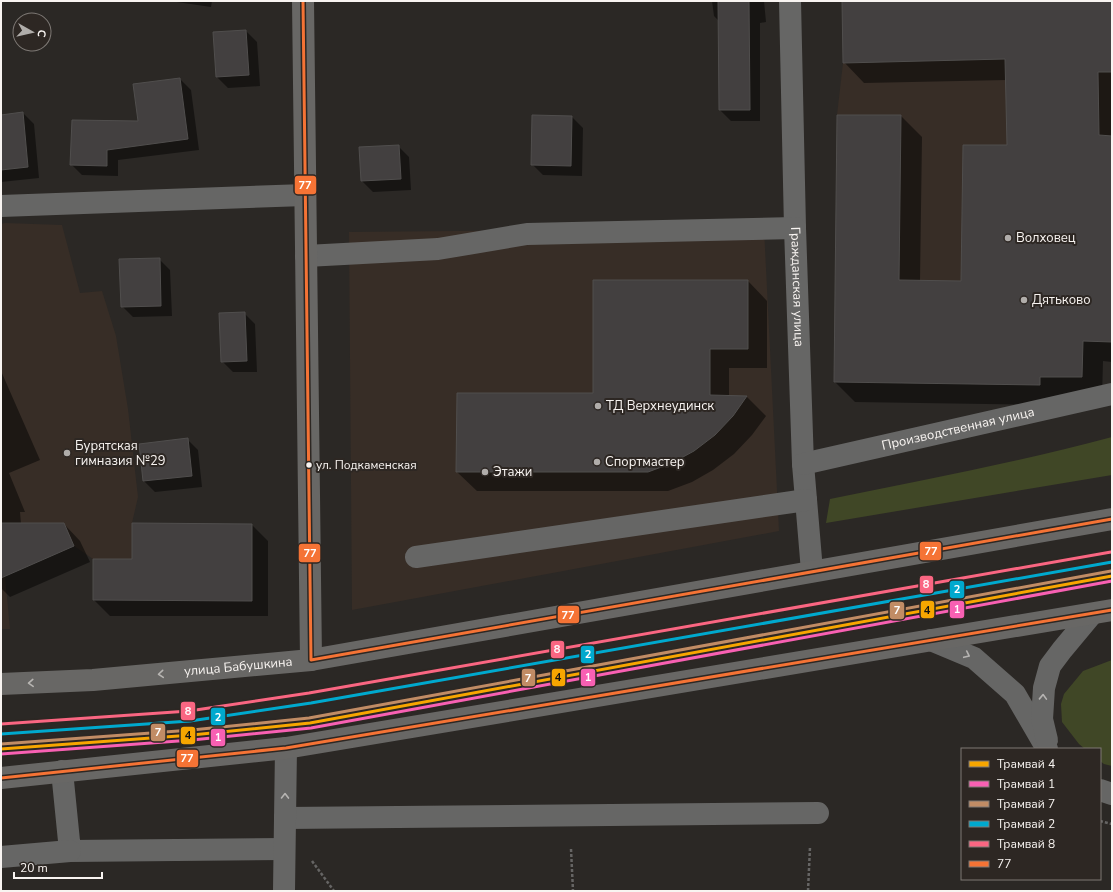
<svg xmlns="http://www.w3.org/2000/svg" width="1113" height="892" font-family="'Nunito Sans',sans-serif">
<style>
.built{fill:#372d26}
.green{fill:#404726}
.shadow{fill:#0007}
.building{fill:#434040;stroke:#504e4d}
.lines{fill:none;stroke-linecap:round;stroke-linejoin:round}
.path{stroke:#666564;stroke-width:2.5;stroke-dasharray:3 2;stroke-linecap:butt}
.minor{stroke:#666665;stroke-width:22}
.major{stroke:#686765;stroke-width:22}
.bus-1-casing{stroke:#2d2723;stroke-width:6}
.bus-1{stroke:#f57335;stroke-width:3}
.tram-1-casing{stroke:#2d2723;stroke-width:6}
.tram-2-casing{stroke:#2d2723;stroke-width:6}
.tram-3-casing{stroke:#2d2723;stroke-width:6}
.tram-4-casing{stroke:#2d2723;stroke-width:6}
.tram-5-casing{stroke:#2d2723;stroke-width:6}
.tram-1{stroke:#f7a600;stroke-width:3}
.tram-2{stroke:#f860b3;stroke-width:3}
.tram-3{stroke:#c18c65;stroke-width:3}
.tram-4{stroke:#00a9ce;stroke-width:3}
.tram-5{stroke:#fa6682;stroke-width:3}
.oneway{stroke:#b6b4b2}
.oneway2{stroke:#b7b5b2}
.poi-dot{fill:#b0adaa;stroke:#2d2723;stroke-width:1.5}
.bus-dot{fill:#f8f4f1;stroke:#2d2723;stroke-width:1.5}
.labels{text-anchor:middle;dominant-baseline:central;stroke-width:4;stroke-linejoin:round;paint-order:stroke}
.bus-label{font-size:12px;fill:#f8f4f1;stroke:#2d2723;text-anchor:start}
.poi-label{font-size:13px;fill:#f8f4f1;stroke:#2d2723;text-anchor:start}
.street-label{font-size:13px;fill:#f8f4f1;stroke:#2d2723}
.line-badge{stroke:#2d2723;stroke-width:1.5}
.badge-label{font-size:11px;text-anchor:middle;font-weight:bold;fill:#fff}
.pale-badge-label{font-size:11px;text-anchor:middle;font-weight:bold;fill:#111}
</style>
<rect width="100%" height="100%" fill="#2b2825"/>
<path class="built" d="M842,1H1112V342L1083,341L1082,377H1040V385L834,382L837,115L843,63Z
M5,223L62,225L80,293L102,291L116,336L128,409L138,497L132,523V559H93L74,546L5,576L10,629H1V224Z
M764,228L779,531L352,610L349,232Z"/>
<path class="green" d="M1112,437V475L826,523L830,499C924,480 1019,462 1112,437Z
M1112,660V766L1104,764L1100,761V749H1085L1079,744L1062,722L1061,704L1064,694L1083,671Z"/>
<path class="shadow" d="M170,1H212L211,7Z
M712,1H764L766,22L760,23V121H731L720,110L719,21L714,16Z
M843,1H1112V362L1103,361L1102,397L1060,405L855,402L835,382L901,116L922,137L920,281L962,282L1008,146L1007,80L864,83L844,62Z
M246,31L257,42L260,86L228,88L217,77Z
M180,79L191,90L199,150L118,160V176L82,175L71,164L139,122Z
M23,113L34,124L39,178L1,182V116Z
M572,117L583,128L582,176L543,175L532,164Z
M398,146L409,157L411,190L373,192L362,181Z
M159,259L170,270L172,316L133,317L122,306Z
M748,281L767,301V368H729V397H747L766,416L752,435L734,454L713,470L692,482L668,491H477L457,472L594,394Z
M244,313L255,324L257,372H233L222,361Z
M1,371L40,460L9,473L25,512H20L21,524H64L80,541L90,562L10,597L1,588Z
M187,439L198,450L202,487L155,492L144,481Z
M252,525L268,541V616H110L94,600L133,560Z"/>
<path class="building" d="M718,1H749L750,110H719Z
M842,1H1112V72H1098L1099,135L1112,136V342L1083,341L1082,377H1040V385L834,382L837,115H901L899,280L961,281L963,145H1007L1005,59L843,63Z
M246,30L249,75L216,77L213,32Z
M180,78L188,139L107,150V166L70,165L72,120L138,121L133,84Z
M23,112L28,167L1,170V115Z
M532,115L572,116L571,166L531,165Z
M399,145L401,179L361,181L359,147Z
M160,258L161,306L121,307L119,259Z
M593,280H748V349H710V395L747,396L733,416L715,435L694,451L672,463L648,472H456L457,393H593Z
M245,312L247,361L221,362L219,313Z
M188,438L192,476L143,481L139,444Z
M1,523H64L74,546L1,578Z
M132,523L252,524V601L93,600V559H132Z"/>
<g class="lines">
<path class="path" d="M1100,821L1112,824
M571,849L573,891
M312,861L334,891
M808,891L810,847"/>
<g class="minor">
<path id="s1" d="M790,1L795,228L803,464L812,571"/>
<path d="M1,206L305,195"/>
<path d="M306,256L438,249L527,234L795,228"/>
<path id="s2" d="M803,464L1112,394"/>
<path d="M416,557L806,500"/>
<path d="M931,640L974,658L1015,694L1047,749"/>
<path d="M1047,740L1042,719L1044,688L1050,666L1062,650L1092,614"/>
<path d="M62,771L70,851L284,849"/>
<path d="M1100,790L1112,794"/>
<path d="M285,818L818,813"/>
<path d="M1,857L70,851"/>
<path d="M284,891L286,748"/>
</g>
<g class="major">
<path d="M303,1L311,660"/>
<path id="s3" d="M1,684L93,680L311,660L1112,519"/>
<path d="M1,778L286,748L1112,610"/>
</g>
<g class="bus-1-casing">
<path id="bus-1" d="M303,1L311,660L1112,519
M1,778L286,748L1112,610"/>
</g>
<use href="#bus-1" class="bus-1"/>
<g class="tram-1-casing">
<path id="tram-1" d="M1,749L192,735L310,723L1112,576"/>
</g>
<g class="tram-2-casing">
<path id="tram-2" d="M1,754L192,740L311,728L1112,581"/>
</g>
<g class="tram-3-casing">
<path id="tram-3" d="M1,744L192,730L309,718L1111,571"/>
</g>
<g class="tram-4-casing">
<path id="tram-4" d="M1,734L190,721L311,703L1112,562"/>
</g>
<g class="tram-5-casing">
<path id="tram-5" d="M1,724L189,711L309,693L1111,552"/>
</g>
<use href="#tram-1" class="tram-1"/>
<use href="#tram-2" class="tram-2"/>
<use href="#tram-3" class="tram-3"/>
<use href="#tram-4" class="tram-4"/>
<use href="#tram-5" class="tram-5"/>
</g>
<defs><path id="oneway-chevron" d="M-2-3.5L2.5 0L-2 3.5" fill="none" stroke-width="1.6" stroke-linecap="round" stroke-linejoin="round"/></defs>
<g class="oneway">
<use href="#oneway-chevron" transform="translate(967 655) rotate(25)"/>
<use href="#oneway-chevron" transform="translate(1043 697) rotate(-88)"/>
<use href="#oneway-chevron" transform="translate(285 796) rotate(-89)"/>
</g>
<g class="oneway2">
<use href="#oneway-chevron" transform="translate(161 674) rotate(175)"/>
<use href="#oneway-chevron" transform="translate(31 683) rotate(177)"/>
</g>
<g class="poi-dot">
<circle cx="1008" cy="238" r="4"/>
<circle cx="1024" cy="300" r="4"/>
<circle cx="598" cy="406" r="4"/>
<circle cx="67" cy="453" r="4"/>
<circle cx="597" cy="462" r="4"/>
<circle cx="485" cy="472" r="4"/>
</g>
<circle class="bus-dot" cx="309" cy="465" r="3.5"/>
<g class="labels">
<g class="bus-label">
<text x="316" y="465">ул. Подкаменская</text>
</g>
<g class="poi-label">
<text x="1016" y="238">Волховец</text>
<text x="1032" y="300">Дятьково</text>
<text x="606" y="406">ТД Верхнеудинск</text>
<text x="75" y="446">Бурятская<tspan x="75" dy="15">гимназия №29</tspan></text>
<text x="605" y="462">Спортмастер</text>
<text x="493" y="472">Этажи</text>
</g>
<g class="street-label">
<text stroke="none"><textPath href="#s1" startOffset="286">Гражданская улица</textPath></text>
<text stroke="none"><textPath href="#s2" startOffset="159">Производственная улица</textPath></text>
<text stroke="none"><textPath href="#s3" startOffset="238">улица Бабушкина</textPath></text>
</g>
</g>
<g class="line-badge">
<rect x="294" y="175" width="23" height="20" rx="4" fill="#f57335"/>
<rect x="919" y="541" width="23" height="20" rx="4" fill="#f57335"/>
<rect x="298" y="543" width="23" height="20" rx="4" fill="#f57335"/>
<rect x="919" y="575" width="15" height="19" rx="4" fill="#fa6682"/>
<rect x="949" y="580" width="16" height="19" rx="4" fill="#00a9ce"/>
<rect x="949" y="600" width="16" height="19" rx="4" fill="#f860b3"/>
<rect x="920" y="600" width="15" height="19" rx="4" fill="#f7a600"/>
<rect x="889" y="601" width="16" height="19" rx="4" fill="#c18c65"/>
<rect x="557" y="605" width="23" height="19" rx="4" fill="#f57335"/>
<rect x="550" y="640" width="15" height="19" rx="4" fill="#fa6682"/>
<rect x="580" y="645" width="15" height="19" rx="4" fill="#00a9ce"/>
<rect x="580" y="668" width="16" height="19" rx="4" fill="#f860b3"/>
<rect x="551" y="668" width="15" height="19" rx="4" fill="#f7a600"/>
<rect x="521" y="668" width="15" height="19" rx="4" fill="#c18c65"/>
<rect x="180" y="701" width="16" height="20" rx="4" fill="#fa6682"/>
<rect x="210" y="707" width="16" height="19" rx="4" fill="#00a9ce"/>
<rect x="150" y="723" width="16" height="19" rx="4" fill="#c18c65"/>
<rect x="180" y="726" width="16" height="19" rx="4" fill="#f7a600"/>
<rect x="210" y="728" width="16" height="19" rx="4" fill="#f860b3"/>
<rect x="176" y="749" width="23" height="19" rx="4" fill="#f57335"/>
</g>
<g class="badge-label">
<text x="305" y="189">77</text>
<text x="931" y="555">77</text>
<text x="310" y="557">77</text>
<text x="926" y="588">8</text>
<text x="957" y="593">2</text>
<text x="957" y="613">1</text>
<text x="897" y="614">7</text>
<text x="568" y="619">77</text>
<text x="557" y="653">8</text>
<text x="588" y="658">2</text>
<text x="588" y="681">1</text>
<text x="528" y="682">7</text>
<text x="188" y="715">8</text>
<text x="218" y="721">2</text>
<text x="158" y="736">7</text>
<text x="218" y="741">1</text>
<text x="187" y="762">77</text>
</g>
<g class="pale-badge-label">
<text x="927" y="614">4</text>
<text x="558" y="681">4</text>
<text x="188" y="739">4</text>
</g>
<rect width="1113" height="892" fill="none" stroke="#f8f4f1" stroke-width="4"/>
<rect x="961" y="748" width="140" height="132" fill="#2d2723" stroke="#7e7975"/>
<rect x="969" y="761" width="20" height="6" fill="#f7a600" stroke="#7e7975"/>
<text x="997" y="768" font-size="12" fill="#f8f4f1">Трамвай 4</text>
<rect x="969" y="781" width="20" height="6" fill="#f860b3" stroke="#7e7975"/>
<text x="997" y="788" font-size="12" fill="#f8f4f1">Трамвай 1</text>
<rect x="969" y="801" width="20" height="6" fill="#c18c65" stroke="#7e7975"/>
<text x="997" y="808" font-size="12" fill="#f8f4f1">Трамвай 7</text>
<rect x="969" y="821" width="20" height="6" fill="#00a9ce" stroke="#7e7975"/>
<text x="997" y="828" font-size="12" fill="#f8f4f1">Трамвай 2</text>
<rect x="969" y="841" width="20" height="6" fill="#fa6682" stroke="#7e7975"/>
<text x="997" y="848" font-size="12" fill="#f8f4f1">Трамвай 8</text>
<rect x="969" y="861" width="20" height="6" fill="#f57335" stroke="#7e7975"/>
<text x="997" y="868" font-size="12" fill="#f8f4f1">77</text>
<g transform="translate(32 32) rotate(98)"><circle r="19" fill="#2d2723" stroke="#7e7975"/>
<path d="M0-3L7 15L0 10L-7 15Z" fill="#b0adaa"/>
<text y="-6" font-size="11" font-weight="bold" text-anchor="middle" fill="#f8f4f1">С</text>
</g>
<path d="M14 872v6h88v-6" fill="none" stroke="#f8f4f1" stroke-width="2"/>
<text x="20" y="872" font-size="12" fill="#f8f4f1" stroke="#2d2723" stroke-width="3" paint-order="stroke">20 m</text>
</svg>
